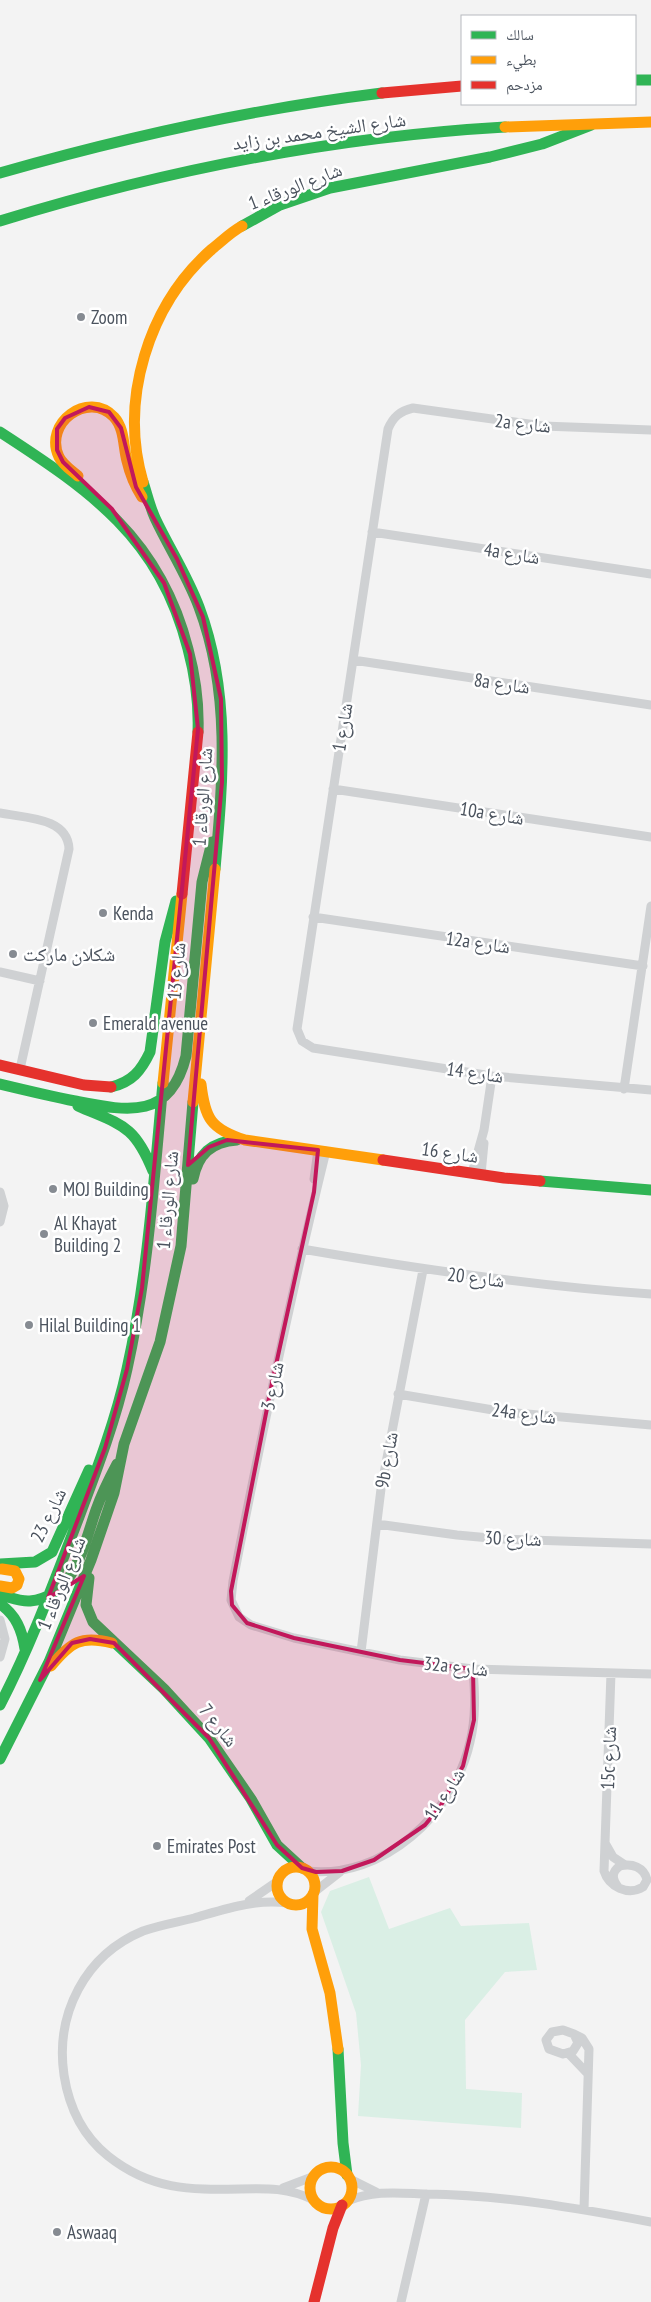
<svg xmlns="http://www.w3.org/2000/svg" width="651" height="2302" font-family="'PT Sans Narrow','Noto Naskh Arabic',sans-serif">
<style>
.green{fill:#daefe5}
.lines{fill:none;stroke-linecap:round;stroke-linejoin:round}
.street{stroke:#cfd1d3;stroke-width:9}
.fast{stroke:#30b455;stroke-width:11}
.slow{stroke:#ff9f0a;stroke-width:11}
.jam{stroke:#e5322d;stroke-width:11}
.marked{fill:#c2185b;fill-opacity:0.2;stroke:#c2185b;stroke-width:4;stroke-linejoin:round}
.poi-dot{fill:#868b92;stroke:#fff;stroke-width:2}
.labels{text-anchor:middle;dominant-baseline:central;stroke-width:5;stroke-linejoin:round;paint-order:stroke}
.street-label{font-size:19px;fill:#4b535e;stroke:#fff}
.poi-label{font-size:19px;fill:#4b535e;stroke:#fff;text-anchor:start}
</style>
<rect width="100%" height="100%" fill="#f3f3f3"/>
<path class="green" d="M369,1877L389,1929L450,1908L461,1926L529,1923L537,1970L505,1972L465,2020L466,2089L522,2093L521,2128L358,2116L361,2065L356,2013L321,1912L330,1891Z"/>
<g class="lines">
<path class="street" d="M651,430L543,426L413,408C400,411 393,417 388,429L297,1029L302,1041L313,1048L492,1076L651,1090
M372,532L651,574
M353,660L651,705
M333,789L651,837
M0,813C24,818 68,817 69,849L20,1069
M313,917L643,966
M0,972L40,981
M624,1089L651,906
M326,1151C291,1294 261,1437 233,1581L231,1600L239,1617L251,1625L294,1638L400,1660L473,1669L651,1674
M472,1173L484,1130L492,1076
M481,1174L484,1143
M314,1179L318,1150
M0,1192L4,1206L0,1222
M302,1249C418,1269 533,1286 651,1294
M398,1394L505,1412L651,1425
M377,1524L457,1535L501,1539L651,1544
M0,1620L5,1639L0,1657
M361,1652L381,1489L423,1270
M611,1673L604,1871C609,1887 628,1896 643,1887L647,1880C644,1867 632,1863 620,1866C611,1872 612,1879 618,1887
M605,1843L613,1857L625,1865
M307,1871C383,1880 454,1814 470,1742C476,1718 475,1694 473,1669
M313,1893L340,1872
M249,1901L278,1881
M287,1903C254,1899 226,1909 194,1918C178,1922 160,1925 143,1931C85,1955 55,2014 64,2075C69,2107 83,2136 108,2156C151,2190 189,2190 240,2189C267,2188 289,2188 314,2200
M563,2030L574,2034L578,2043L573,2051L563,2054L549,2049L546,2040L552,2032Z
M574,2034L582,2038L589,2049L584,2209
M568,2053L588,2074
M350,2179L376,2192
M283,2188L312,2177
M347,2201C375,2190 397,2193 426,2194C502,2195 577,2208 651,2222
M401,2302L426,2194"/>
<path class="fast" d="M635,80H651
M0,173C126,137 252,109 382,93
M0,221C165,170 332,137 505,127
M242,226L280,205L330,188L490,157L542,144L591,125
M0,432C91,491 160,538 188,649C195,675 199,705 198,732
M143,482C147,494 150,507 155,518C169,548 187,575 199,607C231,692 223,780 215,869
M0,1084C25,1090 50,1096 75,1101C127,1111 170,1121 186,1056L202,882L212,842
M111,1087C132,1082 141,1071 150,1052L165,942L176,901
M78,1106C121,1125 134,1124 153,1171
M193,1179C198,1154 211,1142 237,1140
M540,1181L651,1190
M0,1564L35,1562L52,1552L89,1470
M89,1578L86,1605L93,1622L164,1689L209,1738L251,1799L277,1845L302,1868
M0,1595C9,1597 21,1602 30,1601C75,1597 84,1544 96,1510C102,1493 109,1479 117,1464
M0,1604C16,1615 22,1630 25,1649
M0,1705C29,1649 51,1590 74,1530C94,1477 115,1424 127,1369C148,1275 154,1178 163,1083
M0,1759L49,1662L91,1560L114,1493L124,1444L160,1342L181,1246L193,1102
M338,2049L343,2143L347,2175"/>
<path class="slow" d="M505,127L651,122
M78,476C71,470 63,465 59,457C43,423 88,390 114,417C125,429 123,447 127,461C130,474 135,486 142,497
M143,482C119,400 148,305 212,249C222,241 231,232 242,226
M163,1083L182,894
M201,1084C205,1119 211,1129 245,1140L383,1160
M193,1102L215,869
M0,1586L12,1588L17,1585L19,1579L15,1571L2,1569
M51,1666C71,1642 81,1635 112,1643
M277 1886a19 19 0 1 1 38 0a19 19 0 1 1-38 0Z
M313,1894L312,1929L330,1993L338,2049
M310 2188a21 21 0 1 1 42 0a21 21 0 1 1-42 0Z"/>
<path class="jam" d="M382,93L462,86
M182,894L198,732
M0,1065L84,1085L111,1087
M383,1160L504,1178L540,1181
M314,2302L333,2228L342,2205"/>
</g>
<path class="marked" d="M89,407L109,412L121,428L136,487L177,559L203,617L221,699L222,782L188,1165L209,1147L227,1140L318,1150L314,1192L272,1383L231,1591L232,1605L247,1623L294,1638L400,1660L473,1669L474,1720L463,1766L440,1807L425,1825L374,1860L342,1871L316,1872L302,1868L277,1845L209,1738L114,1643L90,1639L72,1643L40,1680L84,1576L48,1598L105,1448L127,1369L142,1288L198,729L190,654L164,583L112,509L63,462L57,450V429L65,418Z"/>
<g class="poi-dot">
<circle cx="81" cy="317" r="5"/>
<circle cx="103" cy="913" r="5"/>
<circle cx="13" cy="954" r="5"/>
<circle cx="93" cy="1023" r="5"/>
<circle cx="53" cy="1189" r="5"/>
<circle cx="44" cy="1234" r="5"/>
<circle cx="29" cy="1325" r="5"/>
<circle cx="157" cy="1846" r="5"/>
<circle cx="57" cy="2232" r="5"/>
</g>
<g class="labels">
<g class="street-label">
<text transform="translate(319 131) rotate(-8)">شارع الشيخ محمد بن زايد</text>
<text transform="translate(295 186) rotate(-21)">شارع الورقاء 1</text>
<text transform="translate(523 423) rotate(6)">2a شارع</text>
<text transform="translate(512 553) rotate(9)">4a شارع</text>
<text transform="translate(502 683) rotate(8)">8a شارع</text>
<text transform="translate(342 727) rotate(-81)">شارع 1</text>
<text transform="translate(202 797) rotate(-86)">شارع الورقاء 1</text>
<text transform="translate(492 813) rotate(9)">10a شارع</text>
<text transform="translate(478 942) rotate(8)">12a شارع</text>
<text transform="translate(176 971) rotate(-85)">شارع 13</text>
<text transform="translate(475 1072) rotate(8)">شارع 14</text>
<text transform="translate(450 1152) rotate(8)">شارع 16</text>
<text transform="translate(167 1200) rotate(-85)">شارع الورقاء 1</text>
<text transform="translate(476 1277) rotate(7)">شارع 20</text>
<text transform="translate(272 1386) rotate(-78)">شارع 3</text>
<text transform="translate(524 1413) rotate(7)">24a شارع</text>
<text transform="translate(386 1460) rotate(-80)">9b شارع</text>
<text transform="translate(48 1515) rotate(-64)">شارع 23</text>
<text transform="translate(513 1538) rotate(2)">شارع 30</text>
<text transform="translate(61 1583) rotate(-68)">شارع الورقاء 1</text>
<text transform="translate(456 1666) rotate(6)">32a شارع</text>
<text transform="translate(219 1725) rotate(51)">شارع 7</text>
<text transform="translate(608 1758) rotate(-88)">15c شارع</text>
<text transform="translate(444 1794) rotate(-57)">شارع 11</text>
</g>
<g class="poi-label">
<text x="91" y="317">Zoom</text>
<text x="113" y="913">Kenda</text>
<text x="23" y="954">شكلان ماركت</text>
<text x="103" y="1023">Emerald avenue</text>
<text x="63" y="1189">MOJ Building</text>
<text x="54" y="1223">Al Khayat<tspan x="54" dy="22">Building 2</tspan></text>
<text x="39" y="1325">Hilal Building 1</text>
<text x="167" y="1846">Emirates Post</text>
<text x="67" y="2232">Aswaaq</text>
</g>
</g>
<rect x="461" y="15" width="175" height="90" fill="#ffffff" stroke="#b7babf"/>
<rect x="471" y="31" width="25" height="8" fill="#30b455" stroke="#b7babf"/>
<text x="506" y="40" font-size="15" fill="#4b535e">سالك</text>
<rect x="471" y="56" width="25" height="8" fill="#ff9f0a" stroke="#b7babf"/>
<text x="506" y="65" font-size="15" fill="#4b535e">بطيء</text>
<rect x="471" y="81" width="25" height="8" fill="#e5322d" stroke="#b7babf"/>
<text x="506" y="90" font-size="15" fill="#4b535e">مزدحم</text>
</svg>
